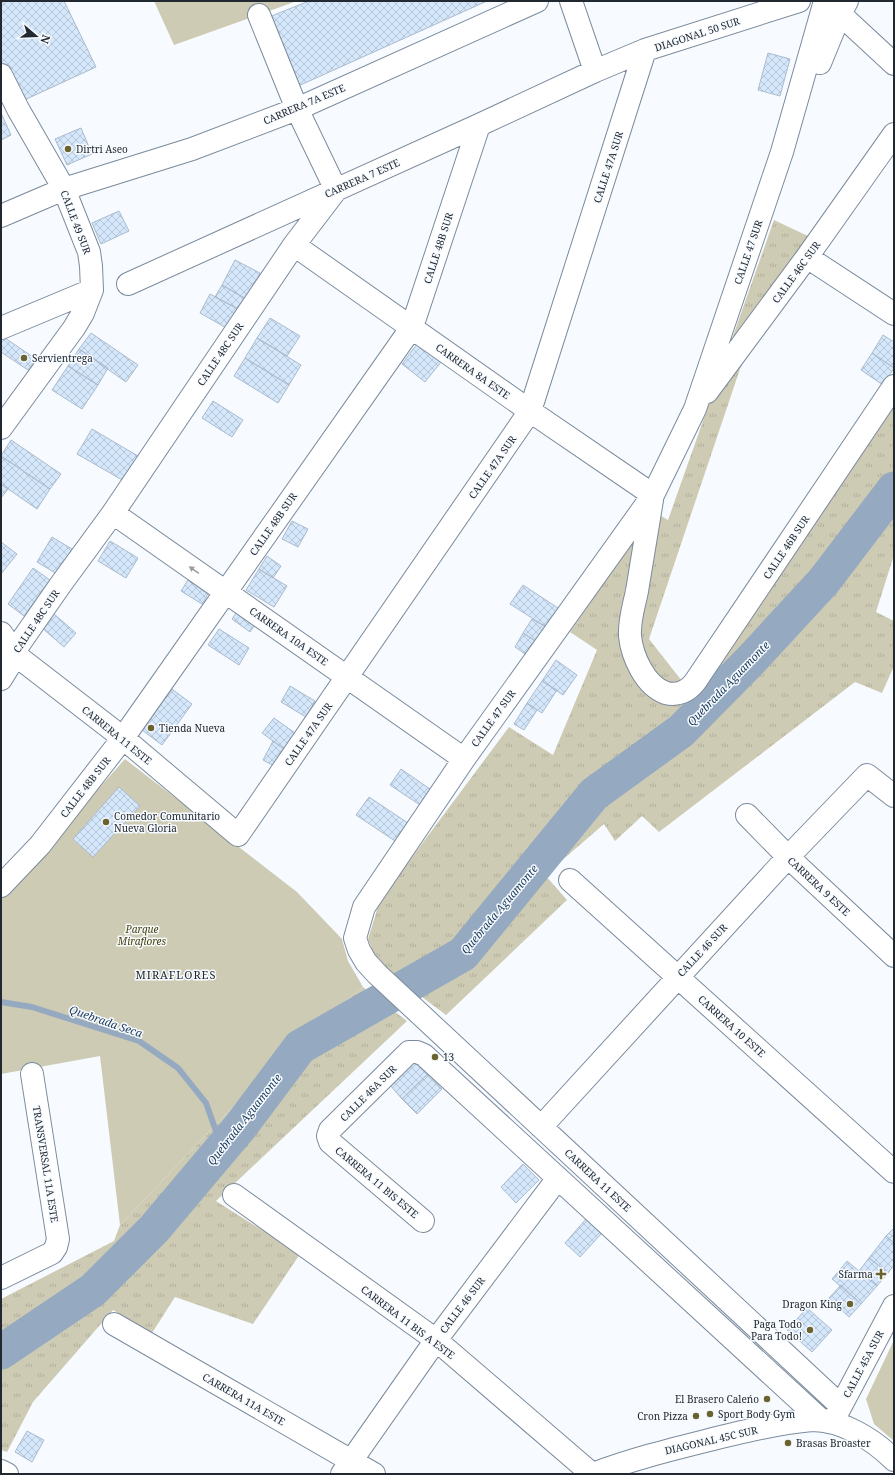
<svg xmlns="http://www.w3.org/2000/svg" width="895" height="1475" font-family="'Noto Serif',serif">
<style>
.grass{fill:url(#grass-tufts)}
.park{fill:#cecbb4}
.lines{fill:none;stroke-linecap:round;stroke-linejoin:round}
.stream{stroke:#95aac1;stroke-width:6}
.river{stroke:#95aac1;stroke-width:35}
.building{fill:url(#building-cross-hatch);stroke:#aabbce}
.minor-casing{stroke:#7b8b9d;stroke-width:24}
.minor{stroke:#fff;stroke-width:22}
.oneway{fill:#9b9ea1}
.poi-dot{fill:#6b632f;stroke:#f7fbff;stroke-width:1.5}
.labels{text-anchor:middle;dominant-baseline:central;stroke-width:3;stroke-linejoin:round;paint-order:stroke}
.street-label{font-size:10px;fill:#21282f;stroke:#f7fbff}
.poi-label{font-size:10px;fill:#21282f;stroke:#f7fbff;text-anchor:start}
.park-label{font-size:10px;font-style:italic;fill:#463e06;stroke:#f7fbff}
.water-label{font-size:11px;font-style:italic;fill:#163859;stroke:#f7fbff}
.neighbourhood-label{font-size:11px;letter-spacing:1px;fill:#21282f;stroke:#f7fbff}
</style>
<defs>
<pattern id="grass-tufts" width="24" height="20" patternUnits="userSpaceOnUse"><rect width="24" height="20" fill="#cecbb4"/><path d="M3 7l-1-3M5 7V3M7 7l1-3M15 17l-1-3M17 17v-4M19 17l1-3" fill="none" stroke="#b1ae9b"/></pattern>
<pattern id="building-cross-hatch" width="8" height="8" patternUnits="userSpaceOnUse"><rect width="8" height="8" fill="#d5e7fb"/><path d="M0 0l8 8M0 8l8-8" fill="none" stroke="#b7c6d7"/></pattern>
</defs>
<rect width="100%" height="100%" fill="#f7fbff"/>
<path class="grass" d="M774,220L810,237L740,369L649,639L682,681L894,372V555L876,612L894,621V666L882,693L855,682L659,832L642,816L615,841L604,824L545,875L567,900L446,1015L378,964L368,939L380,900L509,727L553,755L597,650L570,632L653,511L668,520Z
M363,987L407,1021L216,1201L300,1254L253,1324L175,1297L152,1333L113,1310L33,1402L7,1452L1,1450V1299L114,1241L120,1225L293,1044Z"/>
<path class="park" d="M154,1H297L174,45Z
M125,759L297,892L342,939L348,961L363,987L293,1044L120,1225L100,1056L1,1074V898Z
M894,1340V1441L874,1424L866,1399Z"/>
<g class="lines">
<path class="stream" d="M1,1002L32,1007L139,1041L178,1068L206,1103L222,1148"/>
<path class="river" d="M1,1352L93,1290L154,1229L240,1127L300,1047L463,954L594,794L681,731L752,659L824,581L894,489"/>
</g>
<path class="building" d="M1,1H64L96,67L20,102L1,61Z
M309,1H487L296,87L269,17Z
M768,53L790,59L780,96L758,90Z
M1,113L11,135L1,140Z
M81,128L92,154L67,165L55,139Z
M119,211L129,231L101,244L92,223Z
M235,260L260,273L246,299L222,285Z
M222,285L246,299L240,310L215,297Z
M210,294L240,310L230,330L200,313Z
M270,318L300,336L287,356L257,338Z
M91,333L138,365L126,382L79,349Z
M883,335L894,342V368L872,353Z
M2,336L36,359L28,370L1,352V337Z
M257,338L301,365L289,385L245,358Z
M417,344L441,362L425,382L402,364Z
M79,349L108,368L98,385L68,366Z
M872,353L894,368L883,385L861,370Z
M245,358L289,385L278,403L234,376Z
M68,366L98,385L82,409L52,390Z
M213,401L243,420L232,437L202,418Z
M92,429L138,456L124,481L77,454Z
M11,440L61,474L50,489L1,456Z
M1,456L50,489L37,509L1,484Z
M1,484L8,489L1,498Z
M292,521L308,529L298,547L282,539Z
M52,537L72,549L57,574L37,562Z
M110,541L138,558L126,578L98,561Z
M1,542L17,554L1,574Z
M267,556L281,566L273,578L259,569Z
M33,568L50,580L24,616L8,604Z
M259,569L287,586L274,607L246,590Z
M188,580L208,594L202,604L181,591Z
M523,585L558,608L546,627L510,604Z
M238,610L256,623L250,632L232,619Z
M54,614L76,633L64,647L42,628Z
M532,619L546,627L537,642L523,633Z
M219,629L249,648L239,665L208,645Z
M523,633L537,642L528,656L515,647Z
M556,660L577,675L563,695L542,681Z
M542,681L557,690L542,713L527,703Z
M290,686L315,701L306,717L281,702Z
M172,689L192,704L162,745L142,730Z
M527,703L537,710L524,730L514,724Z
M274,718L295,733L284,749L262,733Z
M273,741L284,749L274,766L263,760Z
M401,769L430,789L420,805L390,785Z
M119,787L140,806L93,857L73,839Z
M369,797L408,823L395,841L356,815Z
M416,1061L428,1074L402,1099L390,1085Z
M428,1074L442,1089L417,1114L402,1099Z
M523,1164L539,1180L516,1203L501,1187Z
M586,1219L601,1234L580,1257L565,1243Z
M894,1228V1243L886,1236Z
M886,1236L894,1243V1265L888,1273L869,1258Z
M869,1258L888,1273L877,1286L859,1271Z
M847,1261L877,1286L861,1304L832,1279Z
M841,1285L861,1304L849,1317L829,1298Z
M807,1308L832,1330L812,1352L787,1330Z
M27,1431L44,1440L32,1462L15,1452Z"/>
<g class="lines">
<g class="minor-casing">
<path id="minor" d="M571,1L595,71
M825,1L782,152L695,409L653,495L464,759L364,907L355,938L359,950L366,962L377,974L841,1406
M840,14L894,64
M820,63L840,14L847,1
M1,75L18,109L64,189L89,252L91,266L92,290L83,313L74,328L1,428
M1,216L64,189L192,149L297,109L537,1
M294,245L530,411L653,495
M807,257L894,314
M128,284L479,125L595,71L645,50L799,1
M1,328L92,290
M707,392L807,257L894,134
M652,500C647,531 642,561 637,591C634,606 629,620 630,636C632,656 645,686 666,693C678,696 688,691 695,682L894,386
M113,513L464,759
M1,633L11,647L13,653L123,738L238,835L530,411L645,50
M1,679L12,661L13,653L61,584L113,513L294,245L336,190L297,109L259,15
M747,815L788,857L894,956
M570,880L894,1172
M1,886L40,845L123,738L412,327L479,125
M541,1127L788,857L867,775L894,796
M234,1195L436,1340L592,1474
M423,1221L330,1142L328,1136L330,1130L409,1052H417L424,1055L821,1420
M1,1278L52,1253L56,1247L58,1239L32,1074
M114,1324L374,1474
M835,1417L894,1306
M1,1471L7,1474
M342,1474L436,1340L558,1178
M593,1474C632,1459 673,1449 713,1439C746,1431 779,1423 812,1420C842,1420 873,1439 894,1460"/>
</g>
<use href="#minor" class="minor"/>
</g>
<defs><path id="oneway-solid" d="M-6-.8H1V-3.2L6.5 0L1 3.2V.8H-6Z"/></defs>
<use class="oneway" href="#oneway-solid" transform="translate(194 570) rotate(-145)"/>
<g class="poi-dot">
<circle cx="68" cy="149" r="4"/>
<circle cx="24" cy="358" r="4"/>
<circle cx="151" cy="728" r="4"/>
<circle cx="106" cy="822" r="4"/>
<circle cx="435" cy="1057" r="4"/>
<path d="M879 1268h4v4h4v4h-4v4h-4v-4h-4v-4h4z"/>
<circle cx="850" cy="1304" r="4"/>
<circle cx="810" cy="1330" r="4"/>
<circle cx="767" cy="1399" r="4"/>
<circle cx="710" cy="1414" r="4"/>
<circle cx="696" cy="1416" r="4"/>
<circle cx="788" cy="1443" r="4"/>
</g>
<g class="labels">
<g class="street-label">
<text transform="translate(697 34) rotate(-18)">DIAGONAL 50 SUR</text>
<text transform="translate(304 104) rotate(-23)">CARRERA 7A ESTE</text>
<text transform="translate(608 167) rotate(-72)">CALLE 47A SUR</text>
<text transform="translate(362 178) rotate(-24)">CARRERA 7 ESTE</text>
<text transform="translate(76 222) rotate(69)">CALLE 49 SUR</text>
<text transform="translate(438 248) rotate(-72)">CALLE 48B SUR</text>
<text transform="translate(748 252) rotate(-71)">CALLE 47 SUR</text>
<text transform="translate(796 272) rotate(-54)">CALLE 46C SUR</text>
<text transform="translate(220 354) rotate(-56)">CALLE 48C SUR</text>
<text transform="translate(473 371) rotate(35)">CARRERA 8A ESTE</text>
<text transform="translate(492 467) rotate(-55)">CALLE 47A SUR</text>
<text transform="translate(273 524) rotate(-55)">CALLE 48B SUR</text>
<text transform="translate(786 547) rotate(-56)">CALLE 46B SUR</text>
<text transform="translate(36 621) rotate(-56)">CALLE 48C SUR</text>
<text transform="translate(289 636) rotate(35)">CARRERA 10A ESTE</text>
<text transform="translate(493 718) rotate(-54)">CALLE 47 SUR</text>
<text transform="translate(308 734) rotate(-55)">CALLE 47A SUR</text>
<text transform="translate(117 735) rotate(39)">CARRERA 11 ESTE</text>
<text transform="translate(85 787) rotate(-52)">CALLE 48B SUR</text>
<text transform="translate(819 886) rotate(43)">CARRERA 9 ESTE</text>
<text transform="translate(702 950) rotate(-47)">CALLE 46 SUR</text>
<text transform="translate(732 1026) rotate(42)">CARRERA 10 ESTE</text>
<text transform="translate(368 1093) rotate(-45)">CALLE 46A SUR</text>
<text transform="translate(46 1164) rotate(81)">TRANSVERSAL 11A ESTE</text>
<text transform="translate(598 1180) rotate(43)">CARRERA 11 ESTE</text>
<text transform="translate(377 1182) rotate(40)">CARRERA 11 BIS ESTE</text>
<text transform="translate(462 1305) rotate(-53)">CALLE 46 SUR</text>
<text transform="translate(408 1322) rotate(37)">CARRERA 11 BIS A ESTE</text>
<text transform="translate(863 1364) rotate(-62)">CALLE 45A SUR</text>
<text transform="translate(244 1399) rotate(30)">CARRERA 11A ESTE</text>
<text transform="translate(711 1440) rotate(-13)">DIAGONAL 45C SUR</text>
</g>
<g class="poi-label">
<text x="76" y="149">Dirtri Aseo</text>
<text x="32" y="358">Servientrega</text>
<text x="159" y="728">Tienda Nueva</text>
<text x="114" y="816">Comedor Comunitario<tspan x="114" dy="12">Nueva Gloria</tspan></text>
<text x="443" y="1057">13</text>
<text x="873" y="1274" text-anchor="end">Sfarma</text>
<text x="842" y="1304" text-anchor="end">Dragon King</text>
<text x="802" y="1324" text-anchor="end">Paga Todo<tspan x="802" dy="12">Para Todo!</tspan></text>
<text x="759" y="1399" text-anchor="end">El Brasero Caleńo</text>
<text x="718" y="1414">Sport Body Gym</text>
<text x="688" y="1416" text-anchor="end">Cron Pizza</text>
<text x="796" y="1443">Brasas Broaster</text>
</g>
<g class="park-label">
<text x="142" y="929">Parque<tspan x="142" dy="12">Miraflores</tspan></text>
</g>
<g class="water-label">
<text transform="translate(728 683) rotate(-46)">Quebrada Aguamonte</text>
<text transform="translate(499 909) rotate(-50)">Quebrada Aguamonte</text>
<text transform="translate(106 1021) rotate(19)">Quebrada Seca</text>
<text transform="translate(244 1119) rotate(-52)">Quebrada Aguamonte</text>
</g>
<g class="neighbourhood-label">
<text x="176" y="974">MIRAFLORES</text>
</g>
</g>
<rect width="895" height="1475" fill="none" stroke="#21282f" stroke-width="4"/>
<g transform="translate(36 36) rotate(109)" stroke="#f7fbff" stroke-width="3" paint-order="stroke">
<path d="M0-3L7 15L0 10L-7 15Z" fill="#21282f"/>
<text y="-6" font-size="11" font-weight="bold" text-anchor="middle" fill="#21282f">N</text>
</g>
</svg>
